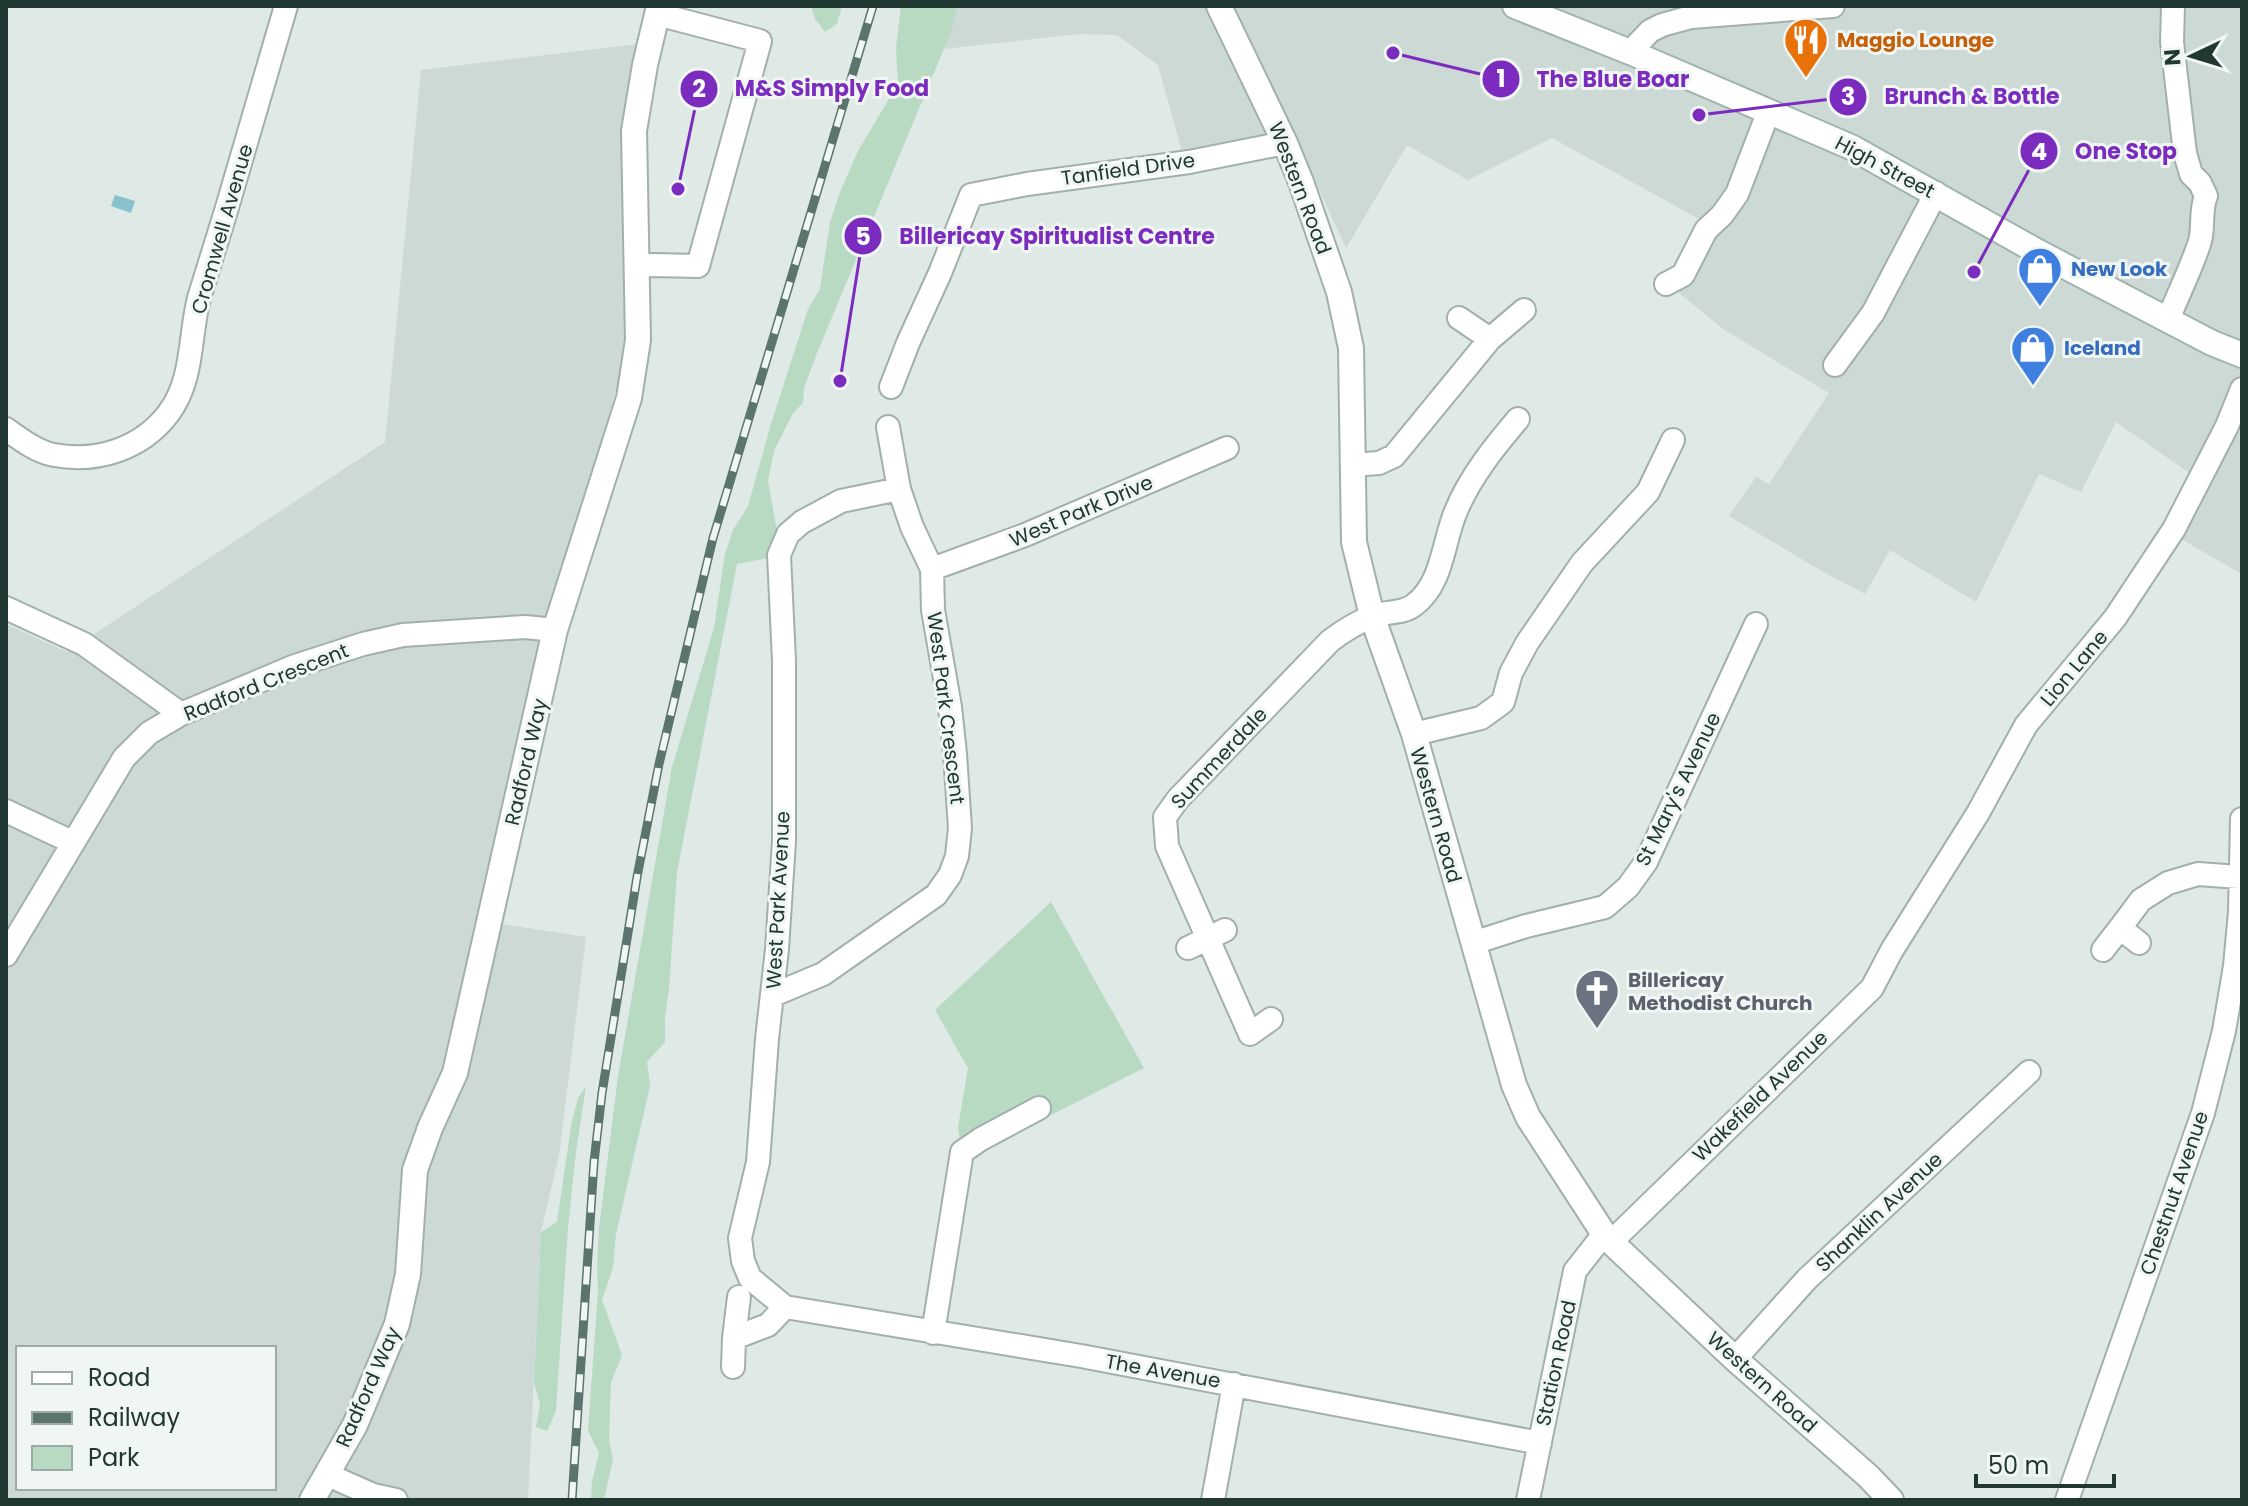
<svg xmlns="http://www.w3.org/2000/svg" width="2248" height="1506" font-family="Poppins,sans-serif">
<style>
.built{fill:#cdd9d4;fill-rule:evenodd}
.green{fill:#b8dac2}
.water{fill:#89c1cc}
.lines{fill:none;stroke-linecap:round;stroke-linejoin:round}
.minor-casing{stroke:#a2b0ac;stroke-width:26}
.tertiary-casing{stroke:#a2b0ac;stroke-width:28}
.secondary-casing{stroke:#9fb4ad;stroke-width:28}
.minor{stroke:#fff;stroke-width:22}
.tertiary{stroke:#fff;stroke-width:24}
.secondary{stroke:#fff;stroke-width:24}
.rail-casing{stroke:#5b746e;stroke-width:9}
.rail{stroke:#eff6f3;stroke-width:6;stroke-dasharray:18;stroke-linecap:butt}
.labels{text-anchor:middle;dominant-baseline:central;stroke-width:6;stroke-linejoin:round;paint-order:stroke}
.food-label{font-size:20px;font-weight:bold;fill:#c56008;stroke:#eff6f3;text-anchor:start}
.street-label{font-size:20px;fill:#213832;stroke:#eff6f3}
.shop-label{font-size:20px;font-weight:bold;fill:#366cbe;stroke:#eff6f3;text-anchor:start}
.worship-label{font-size:20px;font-weight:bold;fill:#5b616d;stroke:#eff6f3;text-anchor:start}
.leader{fill:none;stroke:#7b2cbf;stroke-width:3}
.callout-dot{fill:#7b2cbf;stroke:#eff6f3;stroke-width:3}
.mark-label{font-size:24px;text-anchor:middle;font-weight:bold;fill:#fff}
.callout-label{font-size:22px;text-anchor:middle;font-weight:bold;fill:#7b2cbf;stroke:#eff6f3;stroke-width:6;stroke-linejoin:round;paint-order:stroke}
</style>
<rect width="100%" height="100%" fill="#dfe9e5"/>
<path class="built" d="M954,6H2242V574L2165,530L2195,477L2116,422L2081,492L2039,474L1976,602L1890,550L1865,594L1820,570L1729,516L1756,477L1769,484L1829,393L1723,329L1679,293L1710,225L1552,138L1468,180L1407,145L1346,248L1293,133L1182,152L1158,65L1117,35L1079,34L944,49Z
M638,44L635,260L621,372L554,607L489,922L586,937L559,1155L541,1232L528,1500H6V624L67,652L385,442L421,70ZM18,1348H274V1488H18Z"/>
<path class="green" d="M811,6H842L837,24L825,32L815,19Z
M901,6H957L951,32L817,353L804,388L803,403L793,413L774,451L768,481L777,531L773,557L737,564L677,872L669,989L665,1018V1042L647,1062L650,1086L616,1234L613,1268L602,1300L622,1355L611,1383L609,1440L613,1459L604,1500H591L592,1481L599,1453L588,1431L598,1291L597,1267L599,1228L618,1076L672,767L714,628L725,554L733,530L748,506L771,424L808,309L820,289L830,222L840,192L859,149L898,84L896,48Z
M1051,902L1144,1068L1045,1118L1039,1109L962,1152L958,1127L968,1068L935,1010Z
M586,1086L576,1152L568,1227L556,1411L547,1431L536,1427L540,1405L534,1382L541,1232L557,1222L572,1120L578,1098Z"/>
<path class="water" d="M115,195L135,201L131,213L111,206Z"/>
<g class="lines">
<g class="minor-casing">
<path id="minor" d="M1630,52L1650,31L1662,25L1691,17L1833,6
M636,266L654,265L698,266L760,41L657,14
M1666,284L1683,275L1706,230L1722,215L1737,194L1768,113
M1459,318L1490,339
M2168,320C2178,294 2192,267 2200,241C2204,226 2200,210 2206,196L2200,183L2191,174L2185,153L2172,42L2173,6
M1835,365L1873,313L1936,193
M891,387L908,343L940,273L971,195L1027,184L1189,162L1285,143
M6,429C20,439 37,452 54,455C97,463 141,449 168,414C194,380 189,337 199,298C208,269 217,240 226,211C246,142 266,74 286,6
M1352,465L1379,463L1394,456L1490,339L1524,310
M932,569L1025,535L1227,448
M6,608L84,644L181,714
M1414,734L1481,718L1503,702L1511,673L1527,643L1582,563L1648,492L1673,440
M6,811L72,842
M1473,943L1526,926L1605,907L1628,887L1646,862L1756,624
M2139,943L2120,928L2141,900L2168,883L2198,874L2239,877
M1188,948L1225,930
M2103,950L2120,928
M6,955L124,758L149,733L181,714L295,666L363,644L403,635L525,627L555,630
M773,995L823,974L936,895L950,875L957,856L960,828L955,754L950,707L933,610L932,569L912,527L899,489L888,427
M1271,1019L1250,1034L1167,846L1165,817L1178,799L1330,641C1343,631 1358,622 1373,616C1386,611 1403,614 1414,605C1443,584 1443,541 1456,511C1470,477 1495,446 1518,419
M1611,1242L1872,988L1892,950L1978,813L2026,725L2115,618L2174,529L2227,426L2242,389
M785,1307L1081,1356L1540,1443
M933,1333L962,1152L981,1139L1039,1108
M734,1338L768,1325L785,1307L750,1278L743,1261L740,1238L758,1162L767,1039L777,949L784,841V661L779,555L788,534L802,522L841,501L899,489
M1735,1359L1807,1279L2029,1072
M733,1367L734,1338L739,1297
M328,1475L373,1495L396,1500
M1213,1500L1234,1384
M1528,1500L1575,1271L1604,1234
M2067,1500L2203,1113L2224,1031L2235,966L2240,912L2242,819"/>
</g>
<g class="tertiary-casing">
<path id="tertiary" d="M1219,6L1285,143L1301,182L1339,292L1351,348L1354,542L1372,616L1414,734L1514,1085L1528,1117L1604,1234L1611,1242L1735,1359L1868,1476L1891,1500
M312,1500L355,1425L397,1324L408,1274L415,1170L430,1128L455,1073L555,630L629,398L638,340L634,131L645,65L659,6"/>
</g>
<g class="secondary-casing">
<path id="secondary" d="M1515,6L1630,52L1851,147L2038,252L2212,343L2242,355"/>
</g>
<use href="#minor" class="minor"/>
<use href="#tertiary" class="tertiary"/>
<use href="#secondary" class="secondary"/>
<g class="rail-casing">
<path id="rail" d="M572,1500L594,1162L602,1093L637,877L659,764L713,538L873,6"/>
</g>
<use href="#rail" class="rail"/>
</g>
<defs>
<g id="restaurant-pin" transform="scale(2.3)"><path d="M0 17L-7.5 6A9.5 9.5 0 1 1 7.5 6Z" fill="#e8710a" stroke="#eff6f3"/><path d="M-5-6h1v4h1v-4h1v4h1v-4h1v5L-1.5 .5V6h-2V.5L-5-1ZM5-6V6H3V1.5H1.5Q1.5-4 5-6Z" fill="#fff"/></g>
<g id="shop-pin" transform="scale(2.3)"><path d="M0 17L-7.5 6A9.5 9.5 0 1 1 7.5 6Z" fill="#3f7fe0" stroke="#eff6f3"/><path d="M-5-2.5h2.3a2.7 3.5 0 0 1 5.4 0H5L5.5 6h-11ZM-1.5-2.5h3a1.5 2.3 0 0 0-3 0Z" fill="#fff"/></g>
<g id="church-pin" transform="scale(2.3)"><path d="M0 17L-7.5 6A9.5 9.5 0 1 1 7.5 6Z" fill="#6b7280" stroke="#eff6f3"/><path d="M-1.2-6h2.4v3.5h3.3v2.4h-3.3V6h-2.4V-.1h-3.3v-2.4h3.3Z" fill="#fff"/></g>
</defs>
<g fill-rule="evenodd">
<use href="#restaurant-pin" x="1806" y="40"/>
<use href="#shop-pin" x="2040" y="269"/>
<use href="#shop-pin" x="2033" y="348"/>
<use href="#church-pin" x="1597" y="991"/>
</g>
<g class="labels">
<g class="food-label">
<text x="1837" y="40">Maggio Lounge</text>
</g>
<g class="street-label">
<text transform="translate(1885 167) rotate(28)">High Street</text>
<text transform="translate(1128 169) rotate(-8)">Tanfield Drive</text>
<text transform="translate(1300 188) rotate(69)">Western Road</text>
<text transform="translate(222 229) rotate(-74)">Cromwell Avenue</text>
<text transform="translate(1081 511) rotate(-23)">West Park Drive</text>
<text transform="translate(2074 668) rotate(-50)">Lion Lane</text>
<text transform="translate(266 682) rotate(-22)">Radford Crescent</text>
<text transform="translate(946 708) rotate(83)">West Park Crescent</text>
<text transform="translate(1219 758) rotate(-47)">Summerdale</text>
<text transform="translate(526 762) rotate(-77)">Radford Way</text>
<text transform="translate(1678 789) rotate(-64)">St Mary's Avenue</text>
<text transform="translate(1436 815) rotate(74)">Western Road</text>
<text transform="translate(778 900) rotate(-87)">West Park Avenue</text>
<text transform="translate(1760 1096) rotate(-44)">Wakefield Avenue</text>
<text transform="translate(2174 1193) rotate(-71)">Chestnut Avenue</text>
<text transform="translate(1879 1212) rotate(-43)">Shanklin Avenue</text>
<text transform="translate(1556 1363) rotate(-78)">Station Road</text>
<text transform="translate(1163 1371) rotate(10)">The Avenue</text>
<text transform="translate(1762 1382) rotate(42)">Western Road</text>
<text transform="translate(368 1387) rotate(-66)">Radford Way</text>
</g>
<g class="shop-label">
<text x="2071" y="269">New Look</text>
<text x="2064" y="348">Iceland</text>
</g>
<g class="worship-label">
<text x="1628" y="980">Billericay<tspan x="1628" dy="23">Methodist Church</tspan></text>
</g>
</g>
<path class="leader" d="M1393 53L1501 79M678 189L699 89M1699 115L1848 97M1974 272L2039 151M840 381L863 236"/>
<g class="callout-dot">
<circle cx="1393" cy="53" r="8"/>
<circle cx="678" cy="189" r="8"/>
<circle cx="1699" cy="115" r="8"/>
<circle cx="1974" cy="272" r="8"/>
<circle cx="840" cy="381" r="8"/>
<circle cx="1501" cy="79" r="20"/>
<circle cx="699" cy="89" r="20"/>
<circle cx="1848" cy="97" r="20"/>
<circle cx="2039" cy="151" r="20"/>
<circle cx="863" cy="236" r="20"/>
</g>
<g class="mark-label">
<text x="1501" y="87">1</text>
<text x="699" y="97">2</text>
<text x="1848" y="105">3</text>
<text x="2039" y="160">4</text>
<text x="863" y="245">5</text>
</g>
<g class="callout-label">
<text x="1613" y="87">The Blue Boar</text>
<text x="832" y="96">M&amp;S Simply Food</text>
<text x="1972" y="104">Brunch &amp; Bottle</text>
<text x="2126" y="159">One Stop</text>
<text x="1057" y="244">Billericay Spiritualist Centre</text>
</g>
<rect width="2248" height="1506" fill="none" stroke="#213832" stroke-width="16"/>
<rect x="16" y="1346" width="260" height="144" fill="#eff6f3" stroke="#9daaa6" stroke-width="2"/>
<rect x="32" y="1372" width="40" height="12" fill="#ffffff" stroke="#9daaa6" stroke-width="2"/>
<text x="88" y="1386" font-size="24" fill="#213832">Road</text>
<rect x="32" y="1412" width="40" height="12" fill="#5b746e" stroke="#9daaa6" stroke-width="2"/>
<text x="88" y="1426" font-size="24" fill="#213832">Railway</text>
<rect x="32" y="1446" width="40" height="24" fill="#b8dac2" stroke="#9daaa6" stroke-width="2"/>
<text x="88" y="1466" font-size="24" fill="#213832">Park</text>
<g transform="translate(2192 56) rotate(266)" stroke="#eff6f3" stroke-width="6" paint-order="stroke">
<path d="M0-6L14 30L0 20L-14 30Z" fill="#213832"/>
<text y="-12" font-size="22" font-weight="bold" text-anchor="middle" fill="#213832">N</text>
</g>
<path d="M1976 1474v12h138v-12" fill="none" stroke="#213832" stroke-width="4"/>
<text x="1988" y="1474" font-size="24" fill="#213832" stroke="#eff6f3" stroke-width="6" paint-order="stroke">50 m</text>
</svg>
